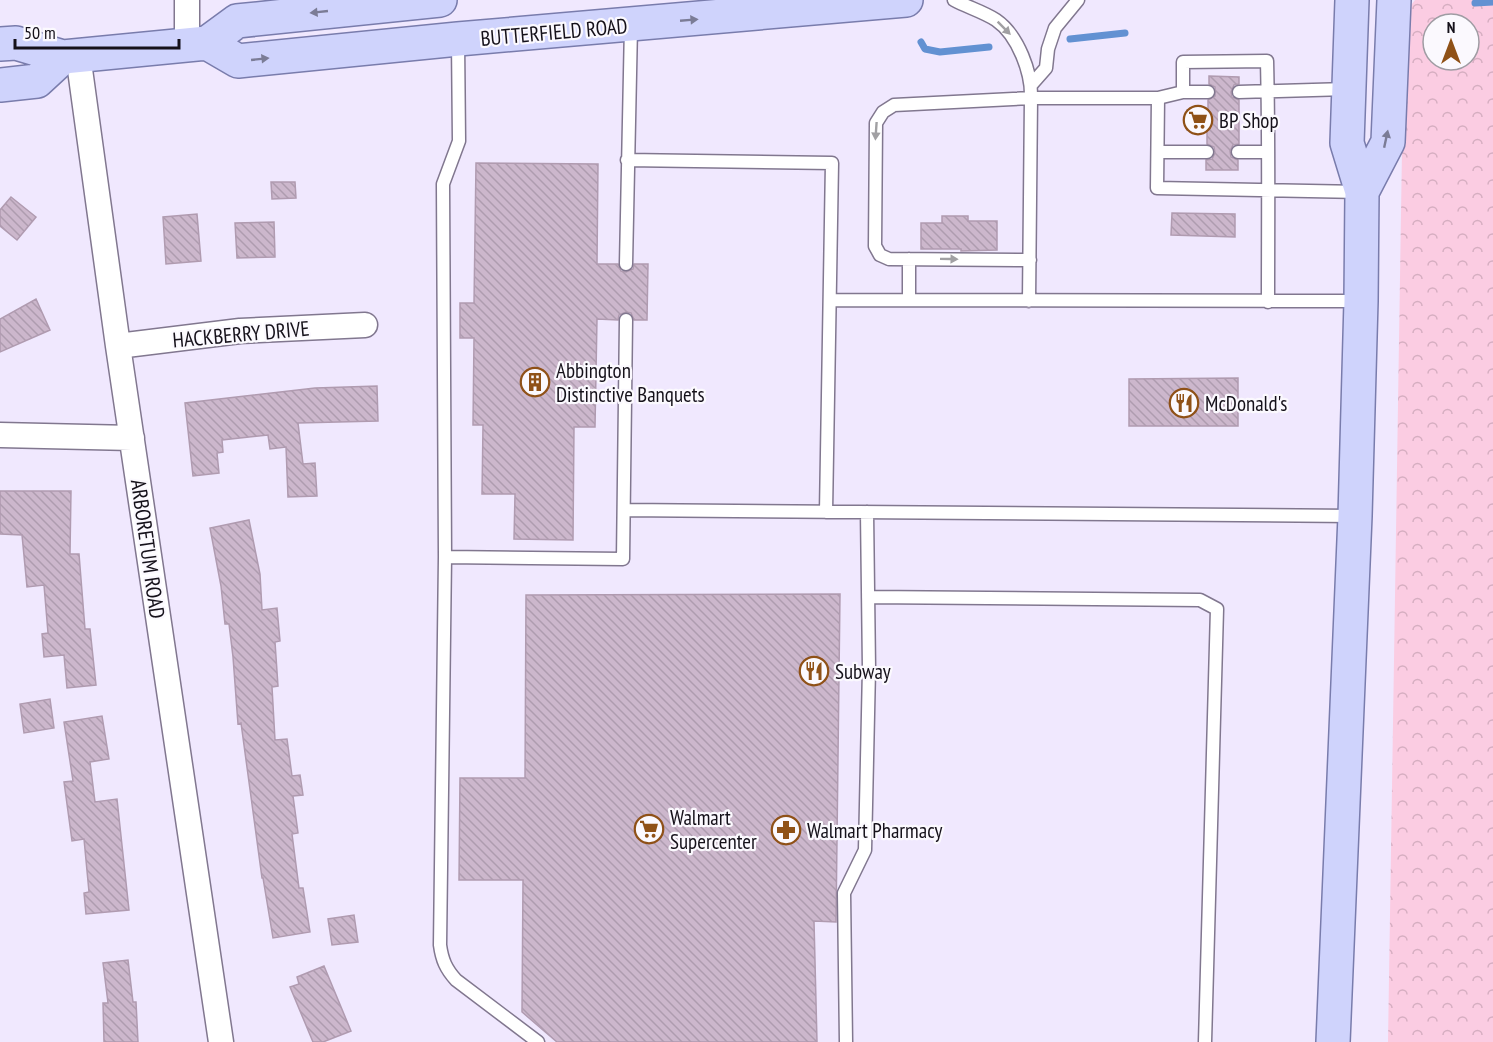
<svg xmlns="http://www.w3.org/2000/svg" width="1493" height="1042" font-family="'PT Sans Narrow',sans-serif">
<style>
.park{fill:url(#park-crowns);fill-rule:evenodd}
.lines{fill:none;stroke-linecap:round;stroke-linejoin:round}
.stream{stroke:#6291d2;stroke-width:7}
.building{fill:url(#building-back-hatch);stroke:#b09bb0;stroke-width:1.5}
.lane-casing{stroke:#81778f;stroke-width:15}
.street-casing{stroke:#81778f;stroke-width:27}
.primary-casing{stroke:#797cac;stroke-width:36}
.lane{stroke:#fff;stroke-width:12}
.street{stroke:#fff;stroke-width:24}
.primary{stroke:#cfd3fc;stroke-width:33}
.oneway{fill:#7b7c96}
.oneway2{fill:#a1a0a3}
.labels{text-anchor:middle;dominant-baseline:central;stroke-width:4.5;stroke-linejoin:round;paint-order:stroke}
.street-label{font-size:21px;fill:#15111a;stroke:#fbf9fe}
.poi-label{font-size:21px;fill:#15111a;stroke:#fbf9fe;text-anchor:start}
</style>
<defs>
<pattern id="park-crowns" width="20" height="18" patternUnits="userSpaceOnUse" patternTransform="scale(1.5)"><rect width="20" height="18" fill="#fbcce2"/><path d="M2 6a3 3 0 1 1 6 0M12 15a3 3 0 1 1 6 0" fill="none" stroke="#d6aec1"/></pattern>
<pattern id="building-back-hatch" width="6" height="6" patternUnits="userSpaceOnUse" patternTransform="scale(1.5)"><rect width="6" height="6" fill="#ccb7cc"/><path d="M-1 5l2 2M0 0l6 6M5-1l2 2" fill="none" stroke="#ae9caf"/></pattern>
</defs>
<rect width="100%" height="100%" fill="#f0e8fe"/>
<path class="park" d="M1415,0H1493V1042H1388L1403,86L1409,8ZM1433,24H1469V60H1433Z"/>
<g class="lines">
<path class="stream" d="M1475,3L1493,2
M1070,39L1125,33
M921,42L925,49L940,52L989,47"/>
</g>
<path class="building" d="M1209,76L1239,77V84L1234,85L1231,92L1232,97L1239,100V144L1233,145L1230,151L1231,157L1238,160V170H1206V160L1212,159L1215,153L1214,147L1207,144V131L1187,130V110L1208,111V100L1215,96V87L1209,84Z
M476,163L598,164L597,264H618L621,271L626,272L633,269L634,264H648L647,320H634L631,313L626,312L619,315L618,320L597,319L595,427H574L573,540L514,539L515,494H482L483,425H473L474,338H460V303H474Z
M271,182H295L296,198L272,199Z
M11,197L36,217L17,240L0,226V210Z
M1172,213L1235,214V237L1171,235Z
M197,214L201,261L166,264L163,217Z
M942,216H968V221H997V250L961,251V249H921V223H942Z
M274,222L275,257L237,258L235,223Z
M36,299L50,330L0,352V319Z
M1238,378V426H1129V379Z
M377,386L378,421L298,423L303,464L315,463L317,496L288,497L286,447L270,449L268,435L222,440L223,452L217,453L219,473L193,476L185,403L315,388Z
M0,491H71L70,554H79L85,629H90L96,685L67,688L64,655L44,657L42,634L48,633L44,585L27,587L22,535L0,534Z
M249,520L260,574L262,610L277,608L280,641L275,642L278,686L272,687L275,740L287,739L292,776L300,775L303,795L293,796L298,833L292,834L299,888H303L310,932L273,938L263,878H262L241,723L238,724L233,657L229,624H225L221,586L210,528Z
M840,594L836,922L814,921L817,1042H557L522,1012L523,880H459L460,778H525L526,595Z
M50,699L54,728L24,733L20,704Z
M102,716L109,759L90,762L95,802L117,799L129,910L86,914L84,893L89,892L84,839L72,841L64,782L73,781L64,722Z
M354,915L358,942L332,945L328,919Z
M128,960L133,1002H136L138,1042H104L103,1003H108L103,963Z
M324,966L351,1031L323,1042H313L290,987L299,984L297,977Z"/>
<g class="lines">
<g class="lane-casing">
<path id="lane" d="M954,0C967,7 984,12 996,20C1018,35 1032,73 1031,98L894,105L883,112L876,123L875,246L880,255L889,259L1030,260
M458,41L459,141L443,184L445,557L440,945C442,960 446,969 456,980L538,1042
M1031,85L1046,68L1048,49L1055,28L1078,0
M1183,92H1208
M1239,92L1347,89
M1158,152H1207
M1238,152H1268
M627,160L832,163L826,512
M909,259V300
M626,264L631,26
M830,300L1360,301
M1029,301L1031,98H1158
M1268,302C1268,222 1269,141 1267,61L1183,62V92L1158,98L1157,188L1361,192
M624,510L1354,516
M445,557L623,559L626,320
M868,597L1200,600L1217,609L1205,1042
M846,1042L844,893L865,850L869,669L867,512"/>
</g>
<g class="street-casing">
<path id="street" d="M187,0V45
M78,55L118,346L221,1042
M118,346L240,331L365,325
M0,435L132,438"/>
</g>
<g class="primary-casing">
<path id="primary" d="M207,43L238,61L458,39L906,0
M0,44L16,43L63,57L207,43L237,21L440,0
M0,85L37,81L63,57
M1362,192L1388,142L1394,0
M1333,1042L1355,516L1361,301L1362,192L1347,143L1352,0"/>
</g>
<use href="#lane" class="lane"/>
<use href="#street" class="street"/>
<use href="#primary" class="primary"/>
</g>
<defs><path id="oneway-solid" d="M-6-.8H1V-3.2L6.5 0L1 3.2V.8H-6Z" transform="scale(1.5)"/></defs>
<g class="oneway">
<use href="#oneway-solid" transform="translate(319 12) rotate(174)"/>
<use href="#oneway-solid" transform="translate(689 20) rotate(-5)"/>
<use href="#oneway-solid" transform="translate(260 59) rotate(-6)"/>
<use href="#oneway-solid" transform="translate(1386 139) rotate(-78)"/>
</g>
<g class="oneway2">
<use href="#oneway-solid" transform="translate(1004 28) rotate(45)"/>
<use href="#oneway-solid" transform="translate(876 131) rotate(94)"/>
<use href="#oneway-solid" transform="translate(949 259) rotate(1)"/>
</g>
<defs>
<g id="supermarket-ring" transform="scale(1.5)"><circle r="9.5" fill="#fbf9fe" stroke="#8f5117" stroke-width="1.5"/><path d="M-6-5.5h2.5l.6 2H6L4.5 2H-2.5L-4.4-4H-6ZM-1.5 3.2a1.3 1.3 0 1 0 .1 0ZM3 3.2a1.3 1.3 0 1 0 .1 0Z" fill="#8f5117"/></g>
<g id="building-ring" transform="scale(1.5)"><circle r="9.5" fill="#fbf9fe" stroke="#8f5117" stroke-width="1.5"/><path d="M-4-6H4V6H1V3H-1V6H-4ZM-2.5-4.3h1.7v1.8h-1.7ZM.8-4.3h1.7v1.8H.8ZM-2.5-1h1.7V.8h-1.7ZM.8-1h1.7V.8H.8Z" fill="#8f5117"/></g>
<g id="restaurant-ring" transform="scale(1.5)"><circle r="9.5" fill="#fbf9fe" stroke="#8f5117" stroke-width="1.5"/><path d="M-5-6h1v4h1v-4h1v4h1v-4h1v5L-1.5 .5V6h-2V.5L-5-1ZM5-6V6H3V1.5H1.5Q1.5-4 5-6Z" fill="#8f5117"/></g>
<g id="pharmacy-ring" transform="scale(1.5)"><circle r="9.5" fill="#fbf9fe" stroke="#8f5117" stroke-width="1.5"/><path d="M-2-6h4v4h4v4h-4v4h-4v-4h-4v-4h4Z" fill="#8f5117"/></g>
</defs>
<g fill-rule="evenodd">
<use href="#supermarket-ring" x="1198" y="120"/>
<use href="#building-ring" x="535" y="382"/>
<use href="#restaurant-ring" x="1184" y="403"/>
<use href="#restaurant-ring" x="814" y="671"/>
<use href="#supermarket-ring" x="649" y="829"/>
<use href="#pharmacy-ring" x="786" y="830"/>
</g>
<g class="labels">
<g class="street-label">
<text transform="translate(554 32) rotate(-5)">BUTTERFIELD ROAD</text>
<text transform="translate(241 334) rotate(-5)">HACKBERRY DRIVE</text>
<text transform="translate(148 549) rotate(82)">ARBORETUM ROAD</text>
</g>
<g class="poi-label">
<text x="1219" y="120">BP Shop</text>
<text x="556" y="370">Abbington<tspan x="556" dy="24">Distinctive Banquets</tspan></text>
<text x="1205" y="403">McDonald's</text>
<text x="835" y="671">Subway</text>
<text x="670" y="817">Walmart<tspan x="670" dy="24">Supercenter</tspan></text>
<text x="807" y="830">Walmart Pharmacy</text>
</g>
</g>
<g transform="translate(1451 42)"><circle r="28" fill="#fbf9fe" stroke="#9f9ca3" stroke-width="1.5"/>
<path d="M0-4.5L10 22L0 15L-10 22Z" fill="#8f5117"/>
<text y="-9" font-size="16" font-weight="bold" text-anchor="middle" fill="#15111a">N</text>
</g>
<path d="M15 39v9h164v-9" fill="none" stroke="#15111a" stroke-width="3"/>
<text x="24" y="39" font-size="18" fill="#15111a" stroke="#fbf9fe" stroke-width="4.5" paint-order="stroke">50 m</text>
</svg>
